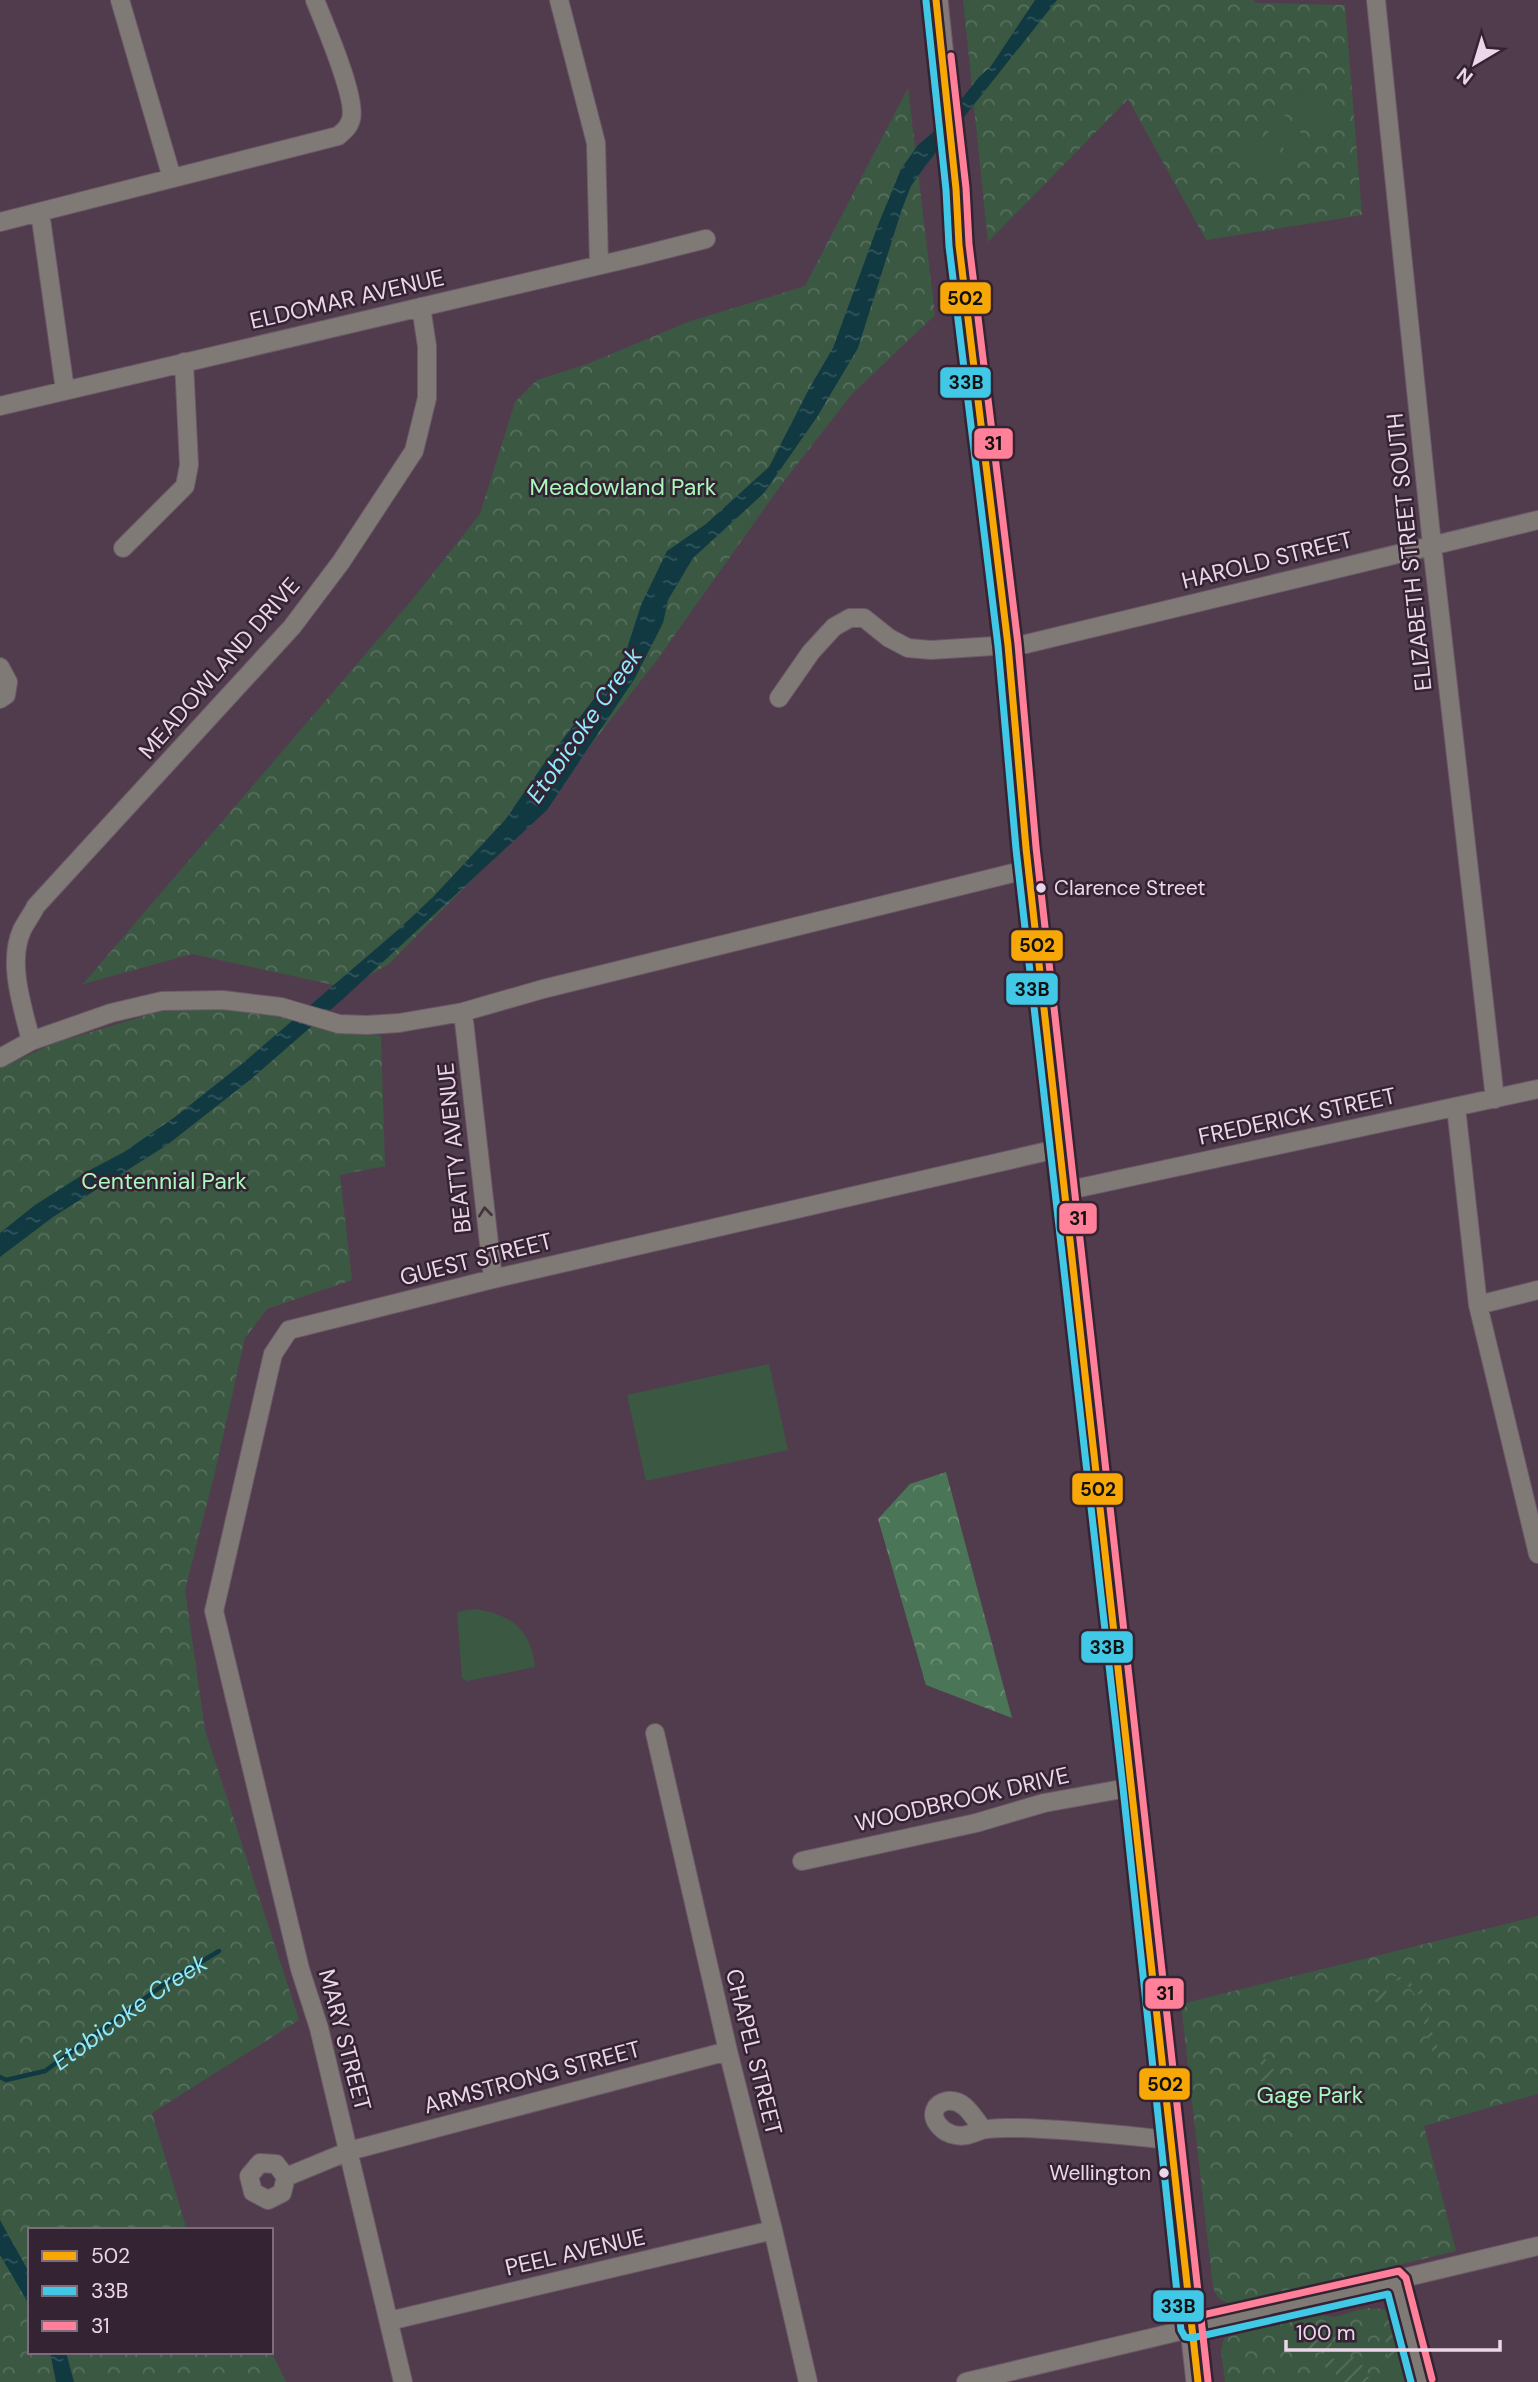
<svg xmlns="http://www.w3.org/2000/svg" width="1538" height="2382" font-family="'DM Sans',sans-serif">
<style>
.forest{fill:url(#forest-crowns)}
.park{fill:url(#park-crowns)}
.garden{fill:url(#garden-furrows)}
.pitch{fill:#3b5843}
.water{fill:url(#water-ripples)}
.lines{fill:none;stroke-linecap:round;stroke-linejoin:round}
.stream{stroke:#103942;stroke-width:4.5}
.minor-casing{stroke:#6b5968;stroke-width:20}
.major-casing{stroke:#6b5968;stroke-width:25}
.minor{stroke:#807a76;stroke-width:18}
.major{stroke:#837879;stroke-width:23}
.bus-1-casing{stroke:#342332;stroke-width:12}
.bus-2-casing{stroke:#342332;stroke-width:12}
.bus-3-casing{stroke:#342332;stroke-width:12}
.bus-1{stroke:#f7a806;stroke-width:7}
.bus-2{stroke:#40c8e6;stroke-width:7}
.bus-3{stroke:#ff8098;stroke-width:7}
.oneway{stroke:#433440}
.bus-dot{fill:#edd6e9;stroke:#342332;stroke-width:2.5}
.labels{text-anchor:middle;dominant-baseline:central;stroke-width:5;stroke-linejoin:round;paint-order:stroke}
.bus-label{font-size:21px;fill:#edd6e9;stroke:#342332;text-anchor:start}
.street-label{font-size:23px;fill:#edd6e9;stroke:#342332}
.park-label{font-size:23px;fill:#a9f8bd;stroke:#342332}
.water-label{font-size:24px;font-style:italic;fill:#8feafc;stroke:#342332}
.line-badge{stroke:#342332;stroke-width:2.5}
.pale-badge-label{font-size:19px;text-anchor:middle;font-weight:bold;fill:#111}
</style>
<defs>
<pattern id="forest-crowns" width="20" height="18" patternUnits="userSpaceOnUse" patternTransform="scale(1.75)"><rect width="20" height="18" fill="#4a7556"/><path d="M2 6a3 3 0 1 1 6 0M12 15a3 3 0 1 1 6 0" fill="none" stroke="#6d8e76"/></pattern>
<pattern id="park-crowns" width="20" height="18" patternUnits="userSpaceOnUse" patternTransform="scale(1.75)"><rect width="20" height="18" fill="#3b5843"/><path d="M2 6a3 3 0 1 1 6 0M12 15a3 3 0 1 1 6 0" fill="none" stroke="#586f5e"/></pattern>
<pattern id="garden-furrows" width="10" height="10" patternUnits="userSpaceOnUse" patternTransform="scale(1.75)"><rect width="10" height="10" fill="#3b5843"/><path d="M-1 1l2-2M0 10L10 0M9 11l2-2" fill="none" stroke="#586f5e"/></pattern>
<pattern id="water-ripples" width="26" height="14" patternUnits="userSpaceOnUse" patternTransform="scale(1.75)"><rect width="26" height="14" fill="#103942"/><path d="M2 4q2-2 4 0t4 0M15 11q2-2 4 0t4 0" fill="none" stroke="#33555d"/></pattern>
</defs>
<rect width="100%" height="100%" fill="#513c4e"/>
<path class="forest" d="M946,1472L1012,1718L926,1685L878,1519L910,1484Z"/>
<path class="park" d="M963,0H1254L1256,3L1345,5L1362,215L1206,240L1128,99L988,242Z
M908,88L935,315L852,394L781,485L657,660L537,814L389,964L347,988L192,954L83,984L411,601L480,514L515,402L537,380L587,364L688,322L805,286Z
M180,1005L251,1007L327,1028L381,1036L385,1166L340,1175L352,1280L267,1309L245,1338L215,1472L185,1590L205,1730L299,2020L152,2113L187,2230H30V2352L271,2351L286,2382H0V1068L55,1043Z
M1538,1916V2094L1424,2126L1456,2251L1242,2303C1228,2305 1217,2302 1213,2287L1181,2004Z
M1366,2308L1383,2309L1390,2313L1407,2382H1225L1221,2350L1224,2338L1315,2314L1334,2317Z"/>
<path class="garden" d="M1394,1976L1407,1978L1415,1988L1422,1989L1430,2014L1428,2021L1438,2048L1436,2053H1433L1422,2018L1425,2016L1419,1995L1417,1992L1414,1994C1409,1984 1395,1972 1387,1988C1385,1995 1388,1995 1383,1999C1378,2003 1376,2002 1371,2002L1387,1981Z
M1263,2057L1273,2067L1274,2072L1265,2081H1258V2073L1262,2066L1259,2060Z
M1385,2314L1388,2316L1399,2362H1388L1383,2317Z
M1331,2338L1333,2359L1361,2356L1364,2377H1370L1371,2382H1337L1336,2373L1326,2374L1324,2352L1307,2354L1305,2341Z"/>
<path class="pitch" d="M1302,88L1337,126L1320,142L1285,104Z
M1279,109L1314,147L1297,163L1262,125Z
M1256,131L1291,168L1274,184L1239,146Z
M769,1364L788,1450L646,1481L627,1395Z
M476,1609C512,1615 531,1630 535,1667L467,1681L462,1678L457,1612Z"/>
<path class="water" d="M1035,0H1057L926,165L911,186L902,209L858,348L817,417L764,493L693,558L668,600L663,623L635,678L547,810L343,999L250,1080L167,1145L53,1217L0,1257V1233L35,1205L90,1170L124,1152L175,1117L243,1063L399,929L433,897L505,820L543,765L623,661L641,605L667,551L706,524L769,467L810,387L833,348L878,225L901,169L918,145L939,127L979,77L991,66Z
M0,2220L30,2274V2306L0,2255Z
M50,2352H66L74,2382H56Z"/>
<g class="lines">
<path class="stream" id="s1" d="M0,2077L6,2080L45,2071L166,1983L219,1951"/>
<g class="minor-casing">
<path id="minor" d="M120,0L172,178
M559,0L596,143L599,264
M1376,0L1432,545L1495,1099
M40,212L65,390
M0,222L338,136C344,131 349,127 351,119C357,98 324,23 315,0
M0,406L639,256L706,239
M123,548L185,486L189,465L184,362
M0,667L8,682L6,695L0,699
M779,698L811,652L834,627L850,618H864L889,638L908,648L931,650L1026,644L1538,520
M463,1012L493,1279
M31,1041C23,1008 7,963 22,930C26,922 32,914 36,906L292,627L341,562L414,451L427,398V346L421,307
M0,1058L31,1041L111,1013L162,1001L223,1000L281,1007L339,1024L367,1025L399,1023L463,1012L543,989L1029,869
M1456,1107L1478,1305L1538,1554
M1065,1191L1538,1089
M1478,1305L1538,1290
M655,1733L728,2051L773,2230L808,2382
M802,1861L976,1823L1044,1803L1133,1787
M983,2129C973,2118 966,2099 947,2101C942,2102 937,2104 935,2110C931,2120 942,2131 951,2134C964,2138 970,2134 982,2130C992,2127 1008,2128 1019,2128C1069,2129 1120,2135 1170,2140
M260,2163L276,2164L286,2177L282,2193L268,2200L253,2192L249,2176Z
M286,2177L349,2151L728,2051
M1396,2281L1422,2382
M389,2321L773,2230
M403,2382L319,2028L300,1969L214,1611L273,1354L289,1330L493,1279L1061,1148
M966,2382L1538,2246"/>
</g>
<g class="major-casing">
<path id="major" d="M936,0L956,189L959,245L1008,645L1026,848L1133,1787L1164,2082L1198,2382"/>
</g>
<use href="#minor" class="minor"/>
<use href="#major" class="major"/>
<g class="bus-1-casing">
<path id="bus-1" d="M936,0L956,189L959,245L1008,645L1026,848L1198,2382"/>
</g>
<g class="bus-2-casing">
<path id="bus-2" d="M926,1L946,190L949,246L998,646L1016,849L1123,1788L1181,2330L1185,2337L1192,2338L1388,2294L1411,2382"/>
</g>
<g class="bus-3-casing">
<path id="bus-3" d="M951,56L966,188L969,244L1018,644L1036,847L1208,2381
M1189,2318L1399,2271L1406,2278L1432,2379"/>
</g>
<use href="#bus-1" class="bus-1"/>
<use href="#bus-2" class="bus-2"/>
<use href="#bus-3" class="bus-3"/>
</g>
<defs><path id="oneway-chevron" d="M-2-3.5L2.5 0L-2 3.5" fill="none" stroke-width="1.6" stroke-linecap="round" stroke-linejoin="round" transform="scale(1.75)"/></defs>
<use class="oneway" href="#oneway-chevron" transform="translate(485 1212) rotate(-96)"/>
<g class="bus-dot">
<circle cx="1041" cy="888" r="6"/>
<circle cx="1164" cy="2173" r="6"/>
</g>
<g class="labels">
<g class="bus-label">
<text x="1054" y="888">Clarence Street</text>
<text x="1151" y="2173" text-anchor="end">Wellington</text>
</g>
<g class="street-label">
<text transform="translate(347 299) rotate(-13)">ELDOMAR AVENUE</text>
<text transform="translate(1409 552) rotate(-96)">ELIZABETH STREET SOUTH</text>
<text transform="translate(1267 560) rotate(-14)">HAROLD STREET</text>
<text transform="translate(219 668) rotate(-49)">MEADOWLAND DRIVE</text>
<text transform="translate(1297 1116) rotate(-12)">FREDERICK STREET</text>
<text transform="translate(454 1148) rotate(-96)">BEATTY AVENUE</text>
<text transform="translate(476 1259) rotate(-14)">GUEST STREET</text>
<text transform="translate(962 1799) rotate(-13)">WOODBROOK DRIVE</text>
<text transform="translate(345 2040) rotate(75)">MARY STREET</text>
<text transform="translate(754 2052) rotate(76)">CHAPEL STREET</text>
<text transform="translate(532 2077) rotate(-15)">ARMSTRONG STREET</text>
<text transform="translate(575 2252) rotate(-13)">PEEL AVENUE</text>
</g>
<g class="park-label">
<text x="623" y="487">Meadowland Park</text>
<text x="164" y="1181">Centennial Park</text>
<text x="1310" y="2095">Gage Park</text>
</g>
<g class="water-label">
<text transform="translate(584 725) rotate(-55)">Etobicoke Creek</text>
<text stroke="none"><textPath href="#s1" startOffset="150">Etobicoke Creek</textPath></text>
</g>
</g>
<g class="line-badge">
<rect x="939" y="281" width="53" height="34" rx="7" fill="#f7a806"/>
<rect x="939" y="366" width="53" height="33" rx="7" fill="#40c8e6"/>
<rect x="973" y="427" width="41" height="33" rx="7" fill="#ff8098"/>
<rect x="1010" y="929" width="54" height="33" rx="7" fill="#f7a806"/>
<rect x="1005" y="972" width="54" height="34" rx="7" fill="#40c8e6"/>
<rect x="1058" y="1202" width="40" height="33" rx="7" fill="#ff8098"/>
<rect x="1071" y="1472" width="53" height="34" rx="7" fill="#f7a806"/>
<rect x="1080" y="1630" width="54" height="34" rx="7" fill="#40c8e6"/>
<rect x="1144" y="1977" width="41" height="33" rx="7" fill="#ff8098"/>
<rect x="1138" y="2067" width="53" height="34" rx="7" fill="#f7a806"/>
<rect x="1152" y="2289" width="53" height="34" rx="7" fill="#40c8e6"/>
</g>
<g class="pale-badge-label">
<text x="965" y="305">502</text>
<text x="966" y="389">33B</text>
<text x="993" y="450">31</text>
<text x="1037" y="952">502</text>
<text x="1032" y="996">33B</text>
<text x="1078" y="1225">31</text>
<text x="1098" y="1496">502</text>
<text x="1107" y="1654">33B</text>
<text x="1165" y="2000">31</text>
<text x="1165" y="2091">502</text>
<text x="1178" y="2313">33B</text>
</g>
<rect x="28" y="2228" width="245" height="126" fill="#342332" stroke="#7e6b7b" stroke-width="2"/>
<rect x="42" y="2251" width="35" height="10" fill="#f7a806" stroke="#7e6b7b" stroke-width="2"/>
<text x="91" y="2263" font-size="21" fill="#edd6e9">502</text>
<rect x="42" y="2286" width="35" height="10" fill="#40c8e6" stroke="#7e6b7b" stroke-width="2"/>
<text x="91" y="2298" font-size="21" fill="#edd6e9">33B</text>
<rect x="42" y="2321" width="35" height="10" fill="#ff8098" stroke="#7e6b7b" stroke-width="2"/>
<text x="91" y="2333" font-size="21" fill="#edd6e9">31</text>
<g transform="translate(1475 63) rotate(218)" stroke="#342332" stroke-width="5" paint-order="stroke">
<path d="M0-5L12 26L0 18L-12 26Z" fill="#edd6e9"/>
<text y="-10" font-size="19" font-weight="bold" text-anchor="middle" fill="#edd6e9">N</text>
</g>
<path d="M1286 2340v10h214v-10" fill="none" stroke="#edd6e9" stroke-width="3.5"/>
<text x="1296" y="2340" font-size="21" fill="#edd6e9" stroke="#342332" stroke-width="5" paint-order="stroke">100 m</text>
</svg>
